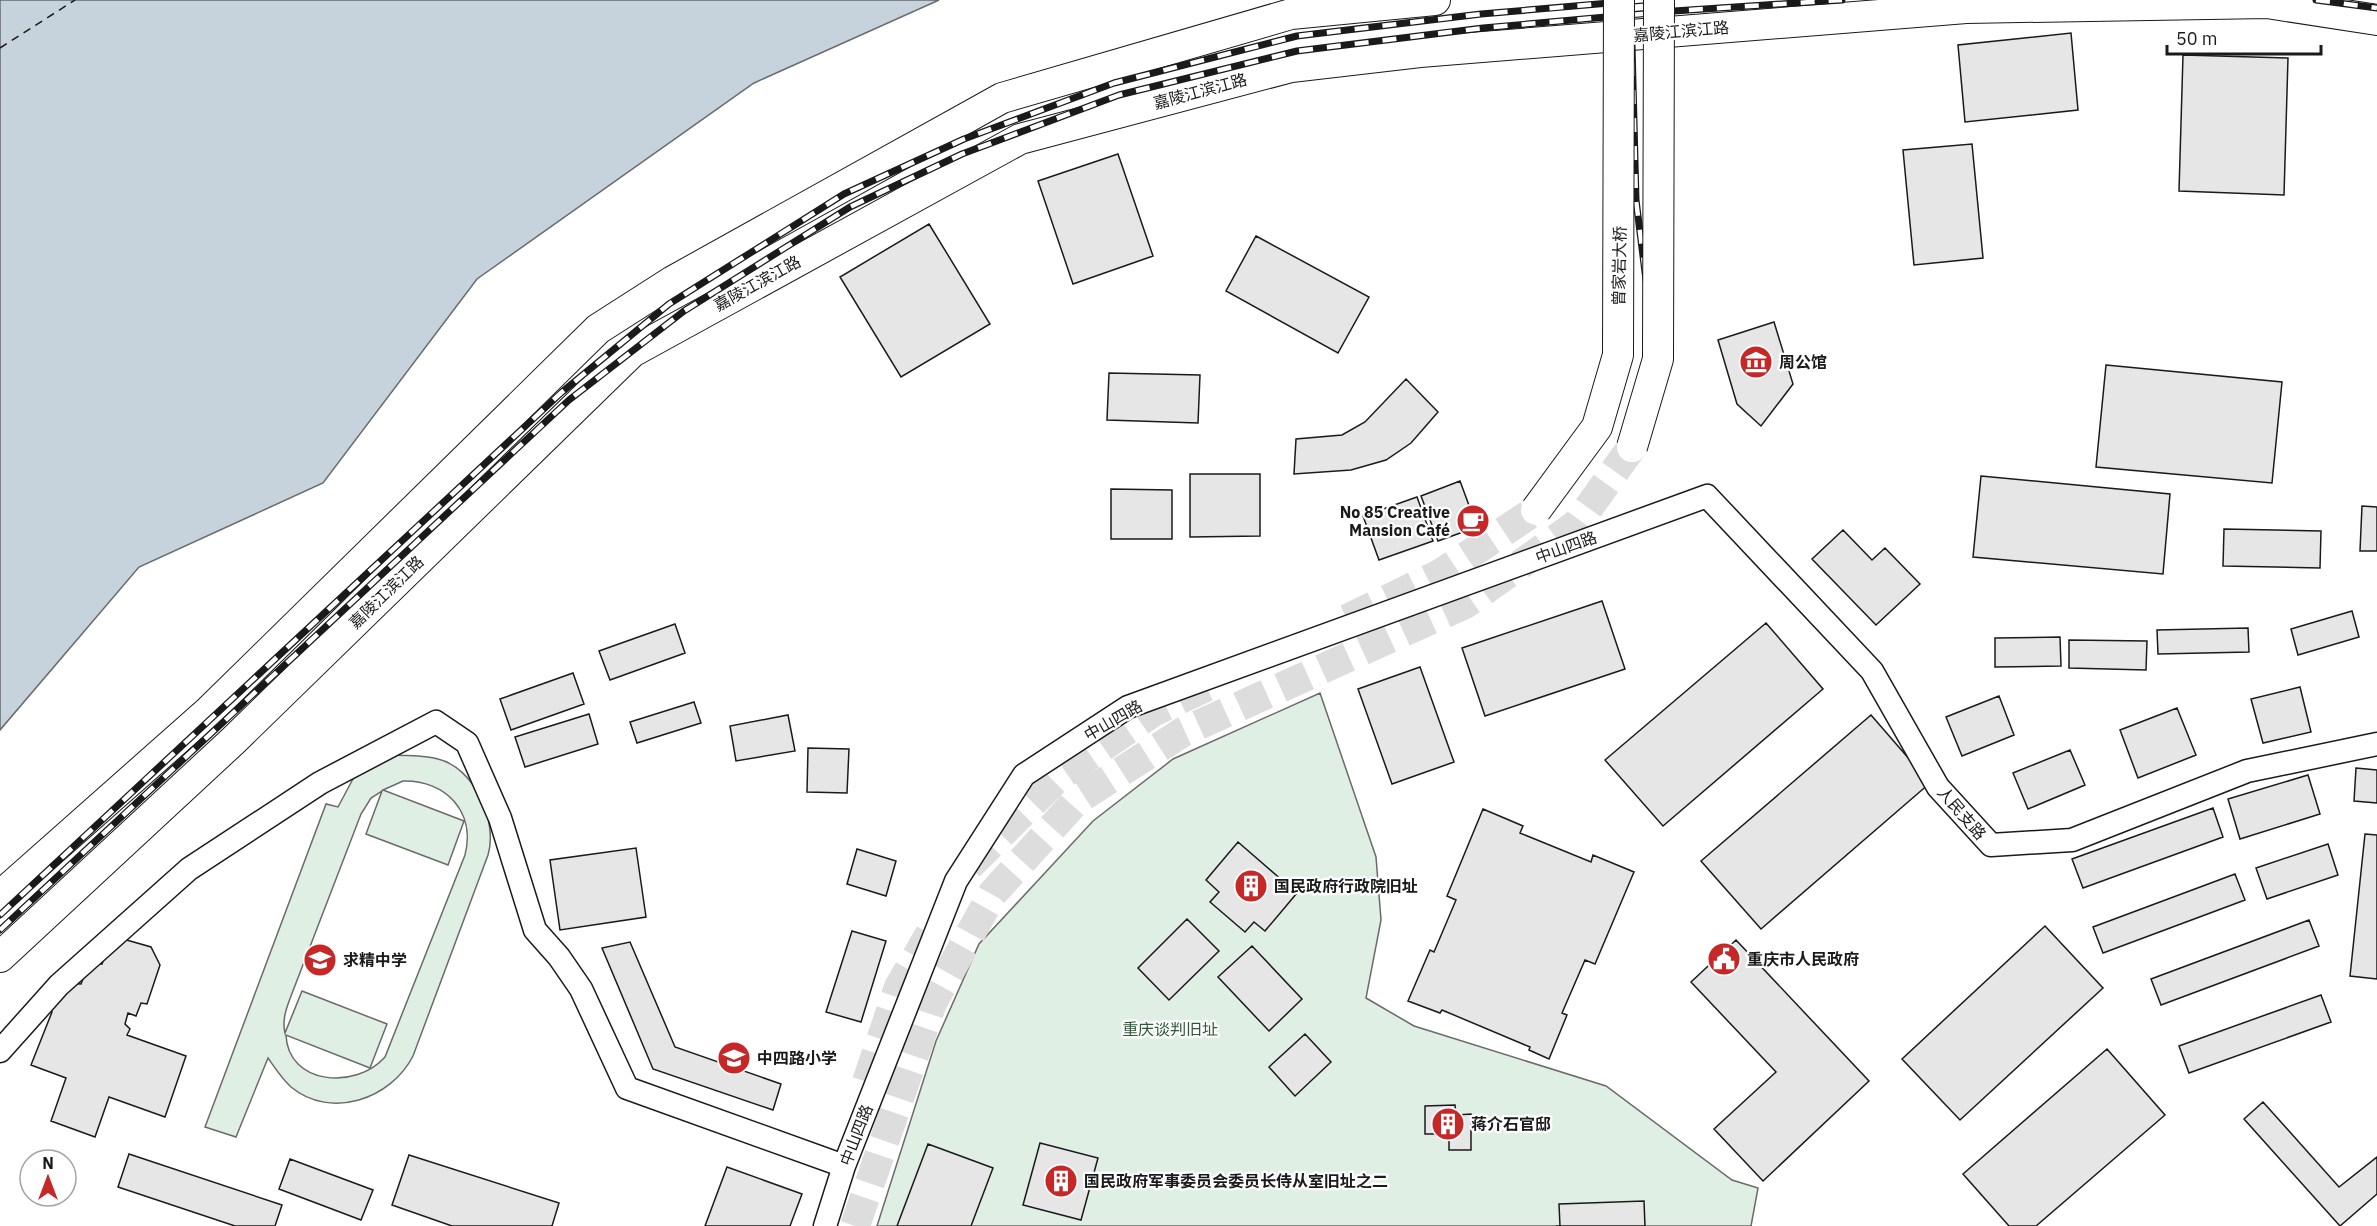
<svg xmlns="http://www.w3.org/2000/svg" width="2377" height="1226" font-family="'IBM Plex Sans','Noto Sans SC',sans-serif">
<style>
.green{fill:#e0efe3;stroke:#6a6a6a;stroke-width:1.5;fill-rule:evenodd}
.water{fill:#c6d2dc;stroke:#6a6a6a;stroke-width:1.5}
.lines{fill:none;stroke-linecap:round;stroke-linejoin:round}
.ferry{stroke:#1a1a1a;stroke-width:1.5;stroke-dasharray:8 6;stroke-linecap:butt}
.building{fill:#e6e6e6;stroke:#1a1a1a;stroke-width:1.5}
.major-tunnel{stroke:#ddd;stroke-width:30;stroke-dasharray:30 15;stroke-linecap:butt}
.minor-casing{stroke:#1a1a1a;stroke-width:25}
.major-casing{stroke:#1a1a1a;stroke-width:32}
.minor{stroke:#fff;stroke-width:22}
.major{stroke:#fff;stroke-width:30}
.rail-casing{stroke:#1a1a1a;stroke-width:7}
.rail{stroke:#fff;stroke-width:4.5;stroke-dasharray:14;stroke-linecap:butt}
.major-bridge-casing{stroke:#1a1a1a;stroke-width:32;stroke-linecap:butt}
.major-bridge{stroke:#fff;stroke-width:30}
.labels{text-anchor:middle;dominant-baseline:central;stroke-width:4.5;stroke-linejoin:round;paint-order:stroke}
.street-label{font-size:16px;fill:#1a1a1a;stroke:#fff}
.poi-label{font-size:16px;font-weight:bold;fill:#1a1a1a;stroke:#fff;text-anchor:start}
.park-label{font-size:16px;fill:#2b5a34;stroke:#fff}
</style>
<rect width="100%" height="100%" fill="#fff"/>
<path class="green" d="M1320,693L1376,857L1381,920L1366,998L1414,1026L1606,1086L1732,1180L1758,1188L1751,1226H877L936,1041L979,944L1093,821L1173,759Z
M396,755C409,756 425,755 438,759C475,768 498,822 488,855L413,1056C391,1099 331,1120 291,1087C282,1079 275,1068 268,1058L236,1137L205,1127L326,804L338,807L354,777ZM403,781C446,780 476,812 465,855L385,1057C356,1090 288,1085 286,1035L370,1068L387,1024L302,991L285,1033C282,1020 286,1009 291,996L361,814L371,798L382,791L366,834L448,865L464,821L383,790Z"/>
<path class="water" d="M0,0H939L754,83L477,279L323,483L139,567L0,730Z"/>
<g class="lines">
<path class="ferry" d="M0,48L75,0"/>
</g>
<path class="building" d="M2071,33L2078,110L1965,122L1958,45Z
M2183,55L2288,58L2284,195L2179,191Z
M1972,144L1983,258L1914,265L1903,150Z
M1118,154L1153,256L1073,284L1038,181Z
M929,224L990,324L901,377L840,277Z
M1256,236L1369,297L1338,353L1226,291Z
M1774,322L1793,384L1761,426L1737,404L1718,340Z
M2106,365L2282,382L2272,483L2096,467Z
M1109,373L1200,375L1198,423L1107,420Z
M1406,379L1438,412L1411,443L1386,460L1351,470L1294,474L1296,439L1342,435L1365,422Z
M1190,474H1260V536L1190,537Z
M1981,476L2170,494L2163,574L1973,557Z
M1460,481L1477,527L1438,541L1421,496Z
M1111,489L1172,490V539H1111Z
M1417,497L1433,541L1379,560L1363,516Z
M2362,506L2377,507V551H2360Z
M2224,529L2321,531L2320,568L2223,566Z
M1843,530L1872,560L1885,548L1920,584L1876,625L1812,559Z
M1602,601L1625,669L1485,716L1462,648Z
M2352,611L2359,637L2298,655L2291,629Z
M1766,623L1823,689L1663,826L1605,760Z
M675,624L685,653L610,680L599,651Z
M2248,628L2249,652L2158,654L2157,630Z
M2060,637L2061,666L1995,667V638Z
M2069,640L2147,641L2146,670L2069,668Z
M1420,667L1454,762L1392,784L1358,689Z
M573,673L584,704L511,730L500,699Z
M2300,687L2311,732L2263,743L2251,699Z
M1999,696L2014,735L1962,756L1946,717Z
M694,702L701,723L637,743L630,722Z
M2177,708L2196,755L2138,778L2120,730Z
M589,714L598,744L525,767L515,737Z
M788,715L795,751L736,761L730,726Z
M1871,715L1930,783L1761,929L1701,861Z
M808,748L849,749L847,793L807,792Z
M2070,750L2085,785L2028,809L2013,773Z
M2356,768L2377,770V803L2354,801Z
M2308,775L2320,814L2240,839L2228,799Z
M2213,808L2223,837L2083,888L2072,859Z
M1483,809L1523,826L1520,833L1591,862L1593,855L1634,872L1595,964L1585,960L1562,1013L1567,1015L1549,1059L1529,1050L1530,1047L1442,1010L1440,1013L1408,1001L1430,950L1434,952L1456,900L1447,896Z
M2365,834L2377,835V979L2350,976Z
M1238,842L1297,893L1265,931L1254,922L1245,932L1210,902L1219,892L1206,880Z
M2328,844L2338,875L2267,899L2256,868Z
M636,848L646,917L560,930L550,860Z
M857,849L896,861L886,896L847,884Z
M2235,874L2245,900L2103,953L2093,927Z
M1187,919L1219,951L1169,1000L1138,968Z
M2309,920L2319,946L2161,1005L2151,979Z
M2045,926L2103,988L1960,1120L1902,1059Z
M852,931L886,941L861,1022L826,1012Z
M123,939L151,947L160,965L147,1004L141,1003L136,1016L128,1013L125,1024L130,1029L127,1035L186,1056L165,1117L109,1097L95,1137L51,1121L66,1078L31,1065L52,1012L47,1004L65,983L81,984L90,961L102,964L109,944Z
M1736,940L1869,1081L1763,1181L1714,1129L1776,1072L1691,982Z
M630,942L675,1047L781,1084L773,1110L653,1069L602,948Z
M1252,946L1302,999L1269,1031L1218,977Z
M2321,995L2331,1022L2189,1073L2179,1046Z
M1305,1034L1331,1062L1295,1096L1269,1067Z
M2107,1049L2165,1115L2036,1226H2009L1963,1174Z
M2263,1102L2339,1187L2377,1157V1194L2340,1226L2244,1119Z
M1455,1105L1456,1115L1471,1114V1150H1449V1134H1425V1106Z
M1040,1143L1098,1158L1081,1220L1023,1205Z
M928,1144L993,1168L971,1226H897Z
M129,1154L282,1205L275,1226H235L118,1187Z
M409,1155L559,1203L552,1226H452L392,1205Z
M290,1159L373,1190L361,1220L279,1189Z
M727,1167L802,1194L790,1226H705Z
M1644,1201L1645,1226H1556H1560L1559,1204Z"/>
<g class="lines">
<path class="major-tunnel" d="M1347,619L1440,574L1536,510
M969,866L1057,778L1153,712L1212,684
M867,1082L899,987L930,934
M855,1226L932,1003L993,893L1077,800L1183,732L1465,604L1577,524L1632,447"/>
<g class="minor-casing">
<path id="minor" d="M0,1051L59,985L189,869L320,783L436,722L467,743L500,818L535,930L559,957L581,989L627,1088L844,1166
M825,1226L844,1166L956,881L1024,775L1128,707L1707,496L1872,671L1938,787L1991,845L2072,840L2247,771L2377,744"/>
</g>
<g class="major-casing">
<path id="major" d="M0,896L209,711L598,329L673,281L1002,98L1291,14L1435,0
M0,957L234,740L632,352L1020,139L1291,67L1420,52L1966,8L2267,3L2377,20"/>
</g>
<use href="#minor" class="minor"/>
<use href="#major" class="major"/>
<g class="rail-casing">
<path id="rail" d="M2316,0L2377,8
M1631,6L1636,200L1646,280
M1648,6L1649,142L1663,285
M0,915L562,392L669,304L844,194L964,139L1114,83L1297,36L1481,14L1645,0
M0,930L569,400L684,311L850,207L962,154L1119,95L1297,51L1483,28L1674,11L1842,0"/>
</g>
<use href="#rail" class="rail"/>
<g class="major-bridge-casing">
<path id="major-bridge" d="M1632,447L1658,359L1659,0
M1536,510L1597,427L1618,355L1619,0"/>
</g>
<use href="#major-bridge" class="major-bridge"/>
</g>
<defs>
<g id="museum-disc" transform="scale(1.725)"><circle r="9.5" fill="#c62828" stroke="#fff"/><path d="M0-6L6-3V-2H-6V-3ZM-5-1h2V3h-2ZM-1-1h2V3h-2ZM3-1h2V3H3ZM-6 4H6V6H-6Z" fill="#fff"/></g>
<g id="cafe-disc" transform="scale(1.725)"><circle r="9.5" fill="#c62828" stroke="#fff"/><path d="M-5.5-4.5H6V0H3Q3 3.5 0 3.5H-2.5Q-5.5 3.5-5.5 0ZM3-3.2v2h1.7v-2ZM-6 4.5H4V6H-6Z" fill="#fff"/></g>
<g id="building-disc" transform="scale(1.725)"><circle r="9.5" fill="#c62828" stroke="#fff"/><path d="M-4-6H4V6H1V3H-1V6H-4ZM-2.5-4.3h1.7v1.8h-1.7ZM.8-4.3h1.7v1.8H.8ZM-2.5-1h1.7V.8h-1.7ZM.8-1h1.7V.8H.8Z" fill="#fff"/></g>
<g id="civic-disc" transform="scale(1.725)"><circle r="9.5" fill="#c62828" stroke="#fff"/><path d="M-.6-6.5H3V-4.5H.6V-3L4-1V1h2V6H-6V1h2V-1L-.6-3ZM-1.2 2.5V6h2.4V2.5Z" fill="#fff"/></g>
<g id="school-disc" transform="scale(1.725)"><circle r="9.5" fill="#c62828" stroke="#fff"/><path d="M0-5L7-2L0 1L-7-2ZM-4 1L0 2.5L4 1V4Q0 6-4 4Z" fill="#fff"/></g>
</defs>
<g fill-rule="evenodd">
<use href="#museum-disc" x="1756" y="362"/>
<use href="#cafe-disc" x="1473" y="521"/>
<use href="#building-disc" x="1251" y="886"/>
<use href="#civic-disc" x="1724" y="959"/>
<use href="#school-disc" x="320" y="960"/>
<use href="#school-disc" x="734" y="1058"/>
<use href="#building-disc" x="1448" y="1124"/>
<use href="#building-disc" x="1061" y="1181"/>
</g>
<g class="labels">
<g class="street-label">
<text transform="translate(1681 31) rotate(-5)">嘉陵江滨江路</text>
<text transform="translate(1200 91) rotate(-15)">嘉陵江滨江路</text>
<text transform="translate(1619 266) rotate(-89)">曾家岩大桥</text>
<text transform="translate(757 283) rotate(-29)">嘉陵江滨江路</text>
<text transform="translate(1566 547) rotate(-20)">中山四路</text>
<text transform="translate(386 592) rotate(-44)">嘉陵江滨江路</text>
<text transform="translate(1113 720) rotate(-30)">中山四路</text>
<text transform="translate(1962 813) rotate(49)">人民支路</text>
<text transform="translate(856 1135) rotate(-69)">中山四路</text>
</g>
<g class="poi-label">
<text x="1779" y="362">周公馆</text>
<text x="1450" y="512" text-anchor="end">No 85 Creative<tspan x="1450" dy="18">Mansion Café</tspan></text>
<text x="1274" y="886">国民政府行政院旧址</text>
<text x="1747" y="959">重庆市人民政府</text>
<text x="343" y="960">求精中学</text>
<text x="757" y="1058">中四路小学</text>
<text x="1471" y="1124">蒋介石官邸</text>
<text x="1084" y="1181">国民政府军事委员会委员长侍从室旧址之二</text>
</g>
<g class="park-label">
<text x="1170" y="1029">重庆谈判旧址</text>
</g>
</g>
<g transform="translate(48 1178)"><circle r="28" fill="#ffffff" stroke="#a3a3a3" stroke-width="1.5"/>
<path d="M0-4.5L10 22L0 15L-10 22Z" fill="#c62828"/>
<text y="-9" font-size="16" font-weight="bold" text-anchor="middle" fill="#1a1a1a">N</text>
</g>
<path d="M2167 45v9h154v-9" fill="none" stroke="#1a1a1a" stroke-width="3"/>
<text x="2176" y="45" font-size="18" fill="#1a1a1a" stroke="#ffffff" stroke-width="4.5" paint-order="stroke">50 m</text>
</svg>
